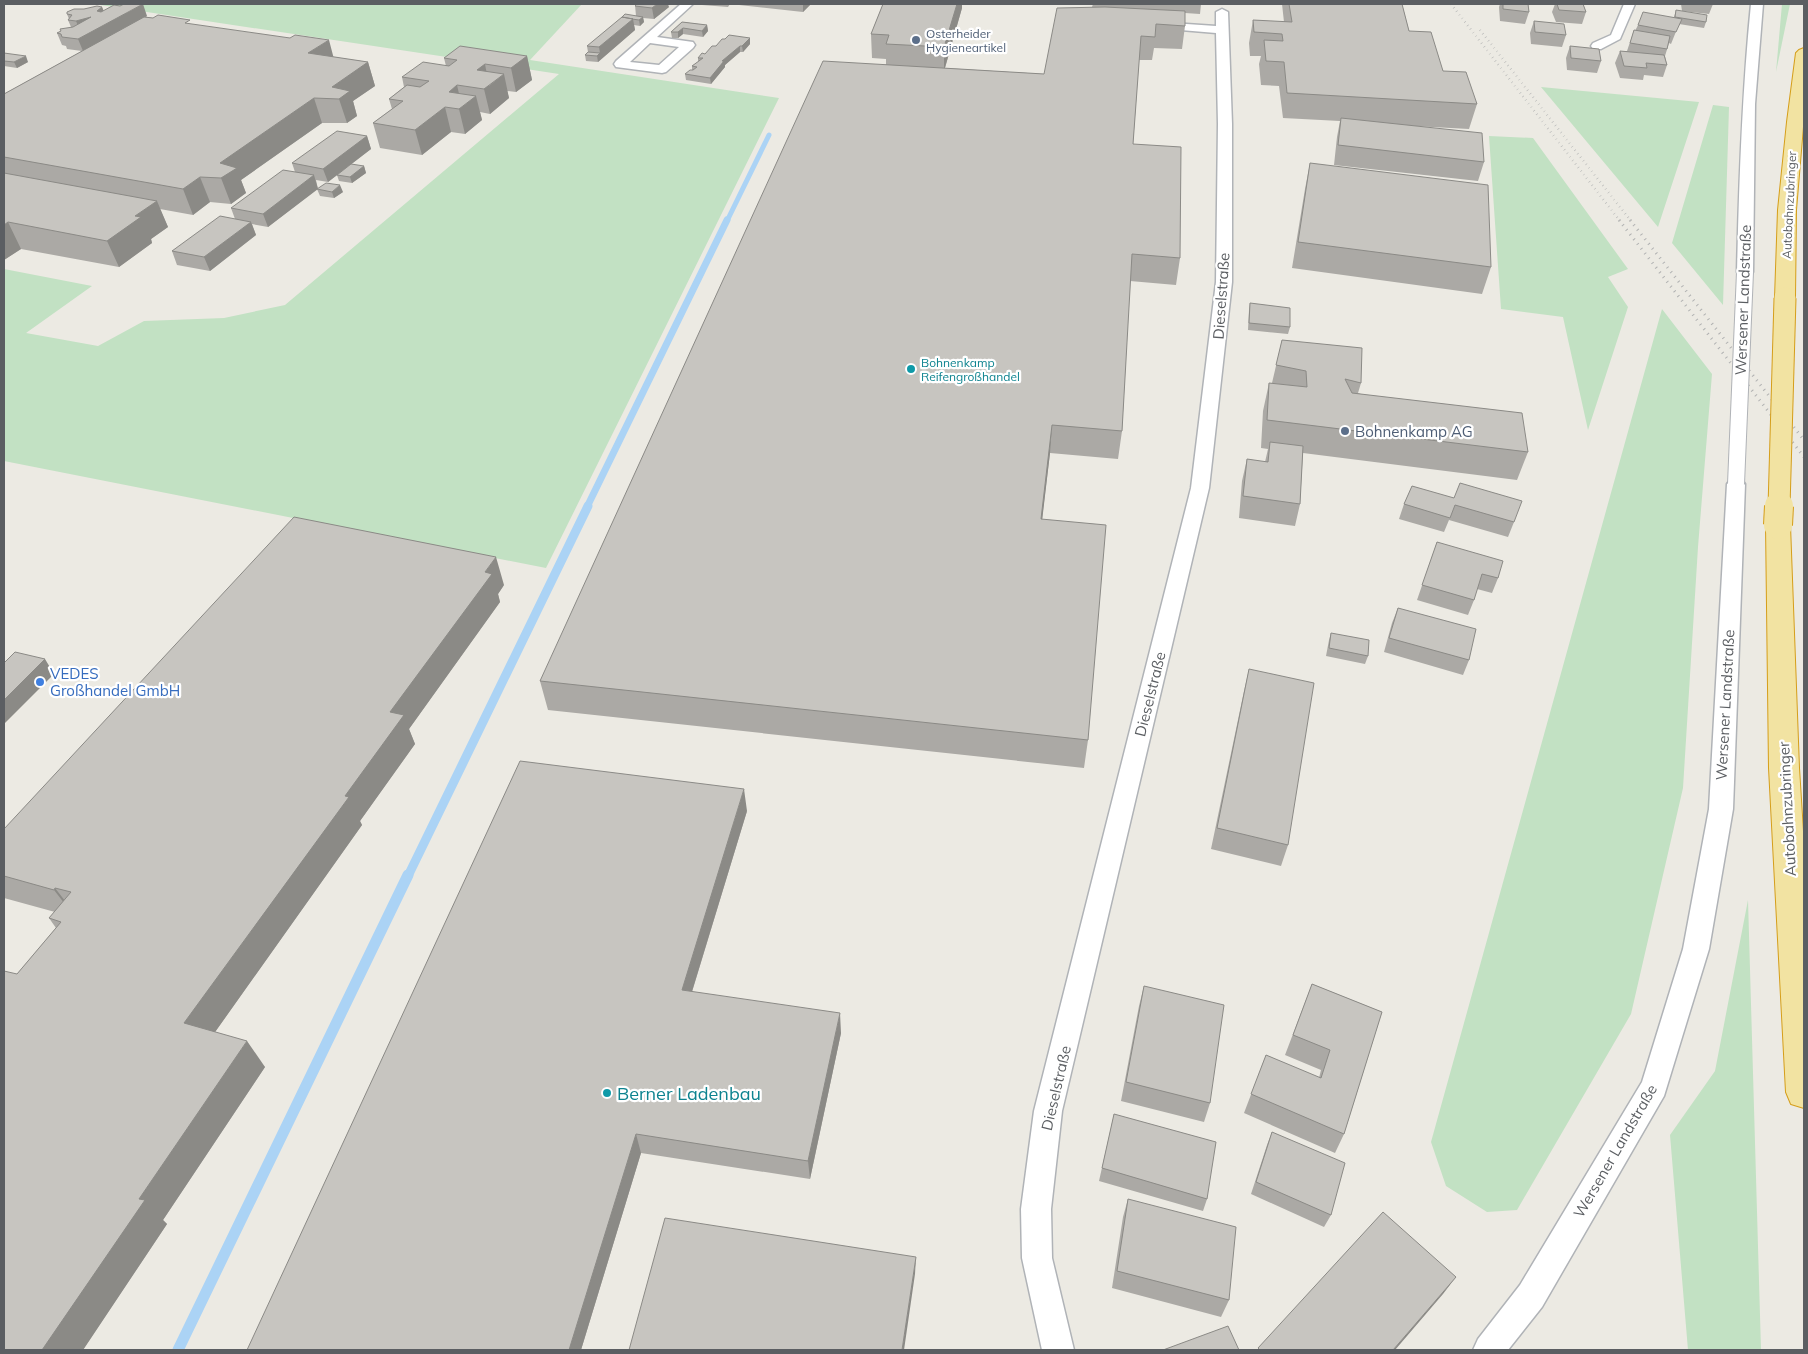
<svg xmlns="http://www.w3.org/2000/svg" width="1808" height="1354" font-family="Mulish,sans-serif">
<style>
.green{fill:#c2e1c3}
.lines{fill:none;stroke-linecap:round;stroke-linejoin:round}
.stream-far3{stroke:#abd3f5;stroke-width:5}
.stream-far2{stroke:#abd3f5;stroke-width:7}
.stream-far1{stroke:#abd3f5;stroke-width:9}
.stream{stroke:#abd3f5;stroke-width:11}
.minor-casing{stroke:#b0b3b7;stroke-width:3}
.trunk-casing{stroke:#d59e1a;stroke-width:2}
.minor{fill:#fff;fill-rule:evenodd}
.trunk{fill:#f2e3a2;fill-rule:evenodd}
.rail-far1{stroke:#b1b2b2;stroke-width:2.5;stroke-dasharray:0.5 4;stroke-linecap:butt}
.rail{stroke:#b1b2b2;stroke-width:3;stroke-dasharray:1 5;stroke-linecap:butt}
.minor-bridge-casing{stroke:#b0b3b7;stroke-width:18;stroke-linecap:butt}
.trunk-bridge-far1-casing{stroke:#d59e1a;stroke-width:23;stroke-linecap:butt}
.trunk-bridge-casing{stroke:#d59e1a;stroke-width:30;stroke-linecap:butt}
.minor-bridge{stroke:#fff;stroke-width:16}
.trunk-bridge-far1{stroke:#f2e3a2;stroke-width:21}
.trunk-bridge{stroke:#f2e3a2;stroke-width:28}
.wall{fill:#aba9a5}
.shaded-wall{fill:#8b8a86}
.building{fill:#c7c5c0;stroke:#8b8a86}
.service-dot{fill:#5c6f8a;stroke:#fff;stroke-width:2}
.culture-dot{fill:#0f9aa8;stroke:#fff;stroke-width:2}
.shop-dot{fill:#3f7fe0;stroke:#fff;stroke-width:2}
.labels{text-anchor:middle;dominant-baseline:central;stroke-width:4.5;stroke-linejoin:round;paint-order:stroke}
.far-service-label{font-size:12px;fill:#4e5e75;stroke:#fff;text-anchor:start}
.far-street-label{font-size:12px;fill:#5b5e62;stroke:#fff}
.far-culture-label{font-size:12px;fill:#0d838f;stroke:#fff;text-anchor:start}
.street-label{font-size:15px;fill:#5b5e62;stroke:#fff}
.service-label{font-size:15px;fill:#4e5e75;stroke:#fff;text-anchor:start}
.shop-label{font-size:15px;fill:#366cbe;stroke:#fff;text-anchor:start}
.near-culture-label{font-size:18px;fill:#0d838f;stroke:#fff;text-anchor:start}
</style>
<rect width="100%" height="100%" fill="#eceae3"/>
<path class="green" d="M94,4H582L530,60L779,98L546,568L4,461V269L92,286L26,333L98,346L144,321L224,318L285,305L559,74Z
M1782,4H1790L1776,72Z
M1541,87L1699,102L1658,227Z
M1713,105L1729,107L1723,305L1672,243Z
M1489,136L1533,138L1628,269L1608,277L1628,307L1588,430L1563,317L1501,309Z
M1662,309L1712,374L1698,547L1683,788L1631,1014L1517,1210L1487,1212L1446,1186L1431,1142Z
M1748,900L1761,1350H1688L1670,1135L1715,1071Z"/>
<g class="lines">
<path class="stream-far3" d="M727,221L769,135"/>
<path class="stream-far2" d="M587,507L727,220"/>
<path class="stream-far1" d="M408,876L588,506"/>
<path class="stream" d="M178,1350L408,875"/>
<g class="minor-casing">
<path id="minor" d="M681,4H693L657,37L693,42L695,45L693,48L666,72L662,73L616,67L614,64L616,61ZM650,43L679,47L659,65L630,62Z
M1624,4H1635L1620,39L1601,49H1593L1591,46L1593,43L1611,35Z
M1751,4H1763L1755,104L1753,272L1750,275H1740L1737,272C1739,182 1742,93 1751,4Z
M1222,9L1228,12L1232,124V282L1209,488L1062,1111L1051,1209L1052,1258L1074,1350H1042L1022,1258L1021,1209L1034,1111L1191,488L1216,282L1218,124L1216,33L1157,28L1151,25L1157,22L1216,26V12Z
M1736,478L1742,480L1745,484L1733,809L1709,949L1664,1096L1542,1307L1508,1350H1473L1478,1339L1520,1285L1642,1082L1683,949L1709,809L1727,484L1730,480Z"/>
</g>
<g class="trunk-casing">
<path id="trunk" d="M1804,48V115L1796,210L1795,298L1792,302L1785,304L1778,302L1775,298L1778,210L1787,122L1796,53L1799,50Z
M1778,517L1787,519L1790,525L1799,768L1804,847V1108L1791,1104L1786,1092L1769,768L1766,525L1769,519Z"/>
</g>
<use href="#minor" class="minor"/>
<use href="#trunk" class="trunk"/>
<path class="rail-far1" d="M1451,4L1620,221
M1480,30L1631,221"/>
<path class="rail" d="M1619,220L1804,457
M1630,220L1804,440"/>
<g class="minor-bridge-casing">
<path id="minor-bridge" d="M1736,484L1745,272"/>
</g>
<g class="trunk-bridge-far1-casing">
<path id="trunk-bridge-far1" d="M1779,507L1785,298"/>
</g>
<g class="trunk-bridge-casing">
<path id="trunk-bridge" d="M1778,525L1779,506"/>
</g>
<use href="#minor-bridge" class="minor-bridge"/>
<use href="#trunk-bridge-far1" class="trunk-bridge-far1"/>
<use href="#trunk-bridge" class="trunk-bridge"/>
</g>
<path class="wall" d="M702,4H811L803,12L730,4L728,7L702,5Z
M883,4H962V8L945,68L1044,74L1092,7L1093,4H1201L1200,14L1185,13V26L1182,49L1154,48L1152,60H1139L1133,144L1180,258L1176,285L1130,281L1122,431L1118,459L1050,453L1042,519L1088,740L1084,768L548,710L540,681L886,64V59L872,58L871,34Z
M1282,4H1402L1409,31L1443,71L1477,104L1469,129L1414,126L1484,162L1478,181L1334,165L1337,137L1340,121L1283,118L1279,86L1261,85L1259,64L1261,56H1250L1249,43L1253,20L1284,22Z
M1500,4H1528L1529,12L1525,24L1500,21L1499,7Z
M1555,4H1583L1586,12L1582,24L1556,22L1552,12Z
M1681,4H1713L1709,14L1682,11Z
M635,5L669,7L654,19L643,18L644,22L640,26L634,25L635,30L598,62L586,61L585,55L588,52L587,46L636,16Z
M102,7L103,11L147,16L146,17L191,24L333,57L368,62L375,86L353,101L357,116L347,123H322L241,180L246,193L231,204L210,202L193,215L160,209L168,227L151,239L152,243L119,267L21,249L4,260V94L82,51L67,49L66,46L62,45L57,33L71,27L68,20L69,19L67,14L84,9Z
M1676,10L1706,22L1704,28L1679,24L1671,44L1669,43L1665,56L1667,65L1663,77L1644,75L1643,80L1620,78L1615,63L1620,51H1627L1634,30L1635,31L1638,25L1674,17Z
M1534,21L1566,35L1562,47L1531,44L1530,33Z
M682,22L707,25L708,31L703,37L683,34L678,38H672L671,32Z
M725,39L750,44L743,52H740L725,65V67L711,84L686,80L685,74L692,70V66L698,62V58L705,54Z
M1570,46L1601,61L1597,73L1567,70L1566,58Z
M4,53L28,62L17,68L4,66Z
M527,56L532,80L516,92L507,91L509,98L490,114L480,112L482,120L465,134L451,132L422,155L380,148L373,123L392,109L389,99L404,87L402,77L446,66L444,58Z
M367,136L371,149L328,182L316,180L318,189L343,192L334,198L320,196L317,189L268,227L252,224L256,235L210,271L177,265L172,251L235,219L231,208L295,172L292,163Z
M1310,163L1491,267L1482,294L1292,268L1305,189Z
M364,166L366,173L352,183L339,181L337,175Z
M1250,303L1290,327L1288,334L1248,330L1249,310Z
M1282,340L1361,383L1358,393L1528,452L1517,480L1303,453L1300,504L1295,526L1239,518L1242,481L1247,459L1265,462L1268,449L1261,448L1263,411L1269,383H1272Z
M1412,486L1514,522L1508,537L1449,520L1444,532L1399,519L1404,504Z
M1437,542L1498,578L1492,593L1477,589L1474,600L1468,615L1417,600Z
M504,585L498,594L500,602L409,729L415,744L360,821L362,825L215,1032L265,1067L163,1220L167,1224L83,1350H4L17,974L56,928L49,918L55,912L4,898V829Z
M1398,608L1469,660L1463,675L1384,652L1392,623Z
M1331,633L1368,656L1365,664L1326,656L1329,640Z
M1249,669L1288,845L1281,866L1211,849L1244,691Z
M747,811L692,992L841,1033L810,1179L641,1153L581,1350H247Z
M1312,984L1382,1012L1344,1134L1335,1153L1244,1113L1266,1055L1319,1078L1321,1070L1285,1055Z
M1144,986L1210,1103L1204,1122L1121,1101L1139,1006Z
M1114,1114L1207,1199L1203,1211L1099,1181Z
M1272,1132L1331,1215L1324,1227L1251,1194L1267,1145Z
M1128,1199L1229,1300L1221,1317L1112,1288L1123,1217Z"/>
<path class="shaded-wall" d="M143,4L147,16L83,51L78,39Z
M657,4H668L669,7L654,19L652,8Z
M803,4H811L803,12Z
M957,4H962V8L944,71V47Z
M102,7L107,18L97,11Z
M91,17L81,33L76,21Z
M643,17L644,22L640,26L639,20Z
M633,19L635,30L598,62L597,56L600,53L599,47Z
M707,25L708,31L703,37L702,31Z
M683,28V34L678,38V32Z
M750,38V44L743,52L742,46Z
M329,40L335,63L308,53Z
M740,46V52L725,65V67L711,84L710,78L722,61Z
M26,56L28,62L17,68L14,62Z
M527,56L532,80L516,92L511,68Z
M368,62L375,86L353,101L357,116L347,123L339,99L332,87Z
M485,64L489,86L504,74L509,98L490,114L484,89L477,70Z
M457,85L462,107L476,96L482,120L465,134L459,109L449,92Z
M314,98L322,123L241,180L246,193L231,204L221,178L220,163Z
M445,107L451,132L422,155L415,130Z
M367,136L371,149L328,182L323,169Z
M364,166L366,173L352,183L350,177Z
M314,175L318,189L268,227L263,214Z
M200,177L210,202L193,215L183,189Z
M340,185L343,192L334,198L332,192Z
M157,201L168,227L151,239L152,243L119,267L107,241L135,216Z
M8,222L21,249L4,260V225Z
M251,222L256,235L210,271L204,257Z
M1052,425L1050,453L1039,547L1041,519Z
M496,557L504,585L498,594L500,602L409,729L415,744L360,821L362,825L203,1049L184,1023L345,796L390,712L485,572Z
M45,659L54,674L4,724V700Z
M744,789L747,811L686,1011L682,990Z
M55,888L76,915L75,917L54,890Z
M840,1013L841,1033L810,1179L808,1161Z
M247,1041L265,1067L163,1220L167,1224L83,1350H42L139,1199Z
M636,1134L641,1153L581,1350H569Z
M916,1257L915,1274L904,1350H902Z
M1456,1277L1443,1294L1395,1350H1393Z"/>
<path class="building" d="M124,4H143L78,39L62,37L61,34L57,33L61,31L60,29L73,27L91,17L76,21L68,20L72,15L67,14V12L74,9H84L97,6L102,7L97,11L101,12L114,5L120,6Z
M637,4H657L652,8L635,6Z
M883,4H957L944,47L886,44L889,35L871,34Z
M1289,4H1402L1409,31L1431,32L1443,71L1466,72L1477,104L1287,93L1284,62L1266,61L1264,40L1283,41L1282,34L1254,32L1253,20L1292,22Z
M1503,4H1528L1529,12L1503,9Z
M1557,4H1583L1586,12L1559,10Z
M1105,7L1185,11V26L1156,24L1155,37L1141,36L1133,144L1181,147L1180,258L1132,254L1122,431L1052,425L1041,519L1106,525L1088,740L540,681L823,61L1044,74L1057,8Z
M1676,10L1707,15L1706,22L1675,17Z
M1643,12L1682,19L1676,32L1638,25Z
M625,14L643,17L639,20L632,19H633L622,17L621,18Z
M158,15L190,20L185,23L290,38L295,35L329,40L308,53L368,62L332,87L350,91L339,99L314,98L220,163L237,168L221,178L200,177L183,189L4,157V94L144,17L153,18Z
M622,17L633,19L599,47L587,46Z
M1534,21L1564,24L1566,35L1535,32Z
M682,22L707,25L702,31L683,28L678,32H671Z
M1634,30L1670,36L1667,49L1630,43Z
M729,35L750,38L742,46H740L722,61H724L710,78L685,74L690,70H693L697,67L692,66L703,58H698L702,53L705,54L712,46H716L722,39H725Z
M460,46L527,56L511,68L485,64L477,70L504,74L484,89L457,85L449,92L476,96L459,109L445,107L415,130L373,123L403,101L389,99L407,85L420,87L429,81L402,77L423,62L449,66L457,60L444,58Z
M1570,46L1599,49L1601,61L1571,58Z
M1620,51L1664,55L1667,65L1646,63L1647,68L1624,66Z
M588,52L600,53L597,56L585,55Z
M4,53L26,56L14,62L4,61Z
M1341,118L1482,133L1484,162L1338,145Z
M337,131L367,136L323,169L292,163Z
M1310,163L1488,185L1491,267L1298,242Z
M351,164L364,166L350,177L337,175Z
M283,170L314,175L263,214L231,208Z
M4,173L157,201L135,216L141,217L107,241L8,222L4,225Z
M326,183L340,185L332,192L317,189Z
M220,216L251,222L204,257L172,251Z
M1250,303L1290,308V327L1249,323Z
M1282,340L1362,348L1361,383L1345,379L1352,393L1522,413L1528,452L1267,420L1269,383L1307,387L1306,371L1276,365Z
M1270,442L1303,446L1300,504L1243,496L1247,459L1268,462Z
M1460,483L1522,501L1514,522L1455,505L1450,518L1404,504L1412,486L1454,498Z
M294,517L496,557L485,572L492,574L390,712L404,715L345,796L349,797L184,1023L247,1041L139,1199L145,1200L42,1350H4V971L17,974L61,922L49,918L71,892L55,888L54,890L4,876V829Z
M1437,542L1503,561L1498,578L1482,574L1474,600L1422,585Z
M1398,608L1476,629L1469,660L1389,638Z
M1331,633L1369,640L1368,656L1329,648Z
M15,652L45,659L4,700V663Z
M1249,669L1314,683L1288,845L1217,828Z
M520,761L744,789L682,990L840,1013L808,1161L636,1134L569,1350H247Z
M1312,984L1382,1012L1344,1134L1251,1094L1266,1055L1321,1078L1330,1050L1293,1035Z
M1144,986L1224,1005L1210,1103L1126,1082Z
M1114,1114L1216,1142L1207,1199L1102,1168Z
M1272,1132L1345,1163L1331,1215L1256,1182Z
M1128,1199L1236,1227L1229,1300L1117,1271Z
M1383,1212L1456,1277L1393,1350H1260L1258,1348Z
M665,1218L916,1257L902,1350H629Z
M1228,1326L1239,1350H1163Z"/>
<g class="service-dot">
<circle cx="916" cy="40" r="5"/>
<circle cx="1345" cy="431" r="5"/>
</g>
<g class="culture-dot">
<circle cx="911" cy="369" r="5"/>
<circle cx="607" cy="1093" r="5"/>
</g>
<circle class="shop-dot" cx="40" cy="682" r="5"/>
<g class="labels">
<g class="far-service-label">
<text x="926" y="33">Osterheider<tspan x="926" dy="14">Hygieneartikel</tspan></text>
</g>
<g class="far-street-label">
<text transform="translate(1789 205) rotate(-87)">Autobahnzubringer</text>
</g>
<g class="far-culture-label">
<text x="921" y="362">Bohnenkamp<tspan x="921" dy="14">Reifengroßhandel</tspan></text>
</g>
<g class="street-label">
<text transform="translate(1221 296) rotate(-86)">Dieselstraße</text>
<text transform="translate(1743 300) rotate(-88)">Wersener Landstraße</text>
<text transform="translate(1150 694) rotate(-76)">Dieselstraße</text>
<text transform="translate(1725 705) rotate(-87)">Wersener Landstraße</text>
<text transform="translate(1787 809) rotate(-93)">Autobahnzubringer</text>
<text transform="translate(1056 1088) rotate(-77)">Dieselstraße</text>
<text transform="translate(1615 1151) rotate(-60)">Wersener Landstraße</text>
</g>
<g class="service-label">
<text x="1355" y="431">Bohnenkamp AG</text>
</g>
<g class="shop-label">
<text x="50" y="673">VEDES<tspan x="50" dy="17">Großhandel GmbH</tspan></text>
</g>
<g class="near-culture-label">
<text x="617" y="1093">Berner Ladenbau</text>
</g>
</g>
<rect width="1808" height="1354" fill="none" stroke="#5b5e62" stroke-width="10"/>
</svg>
